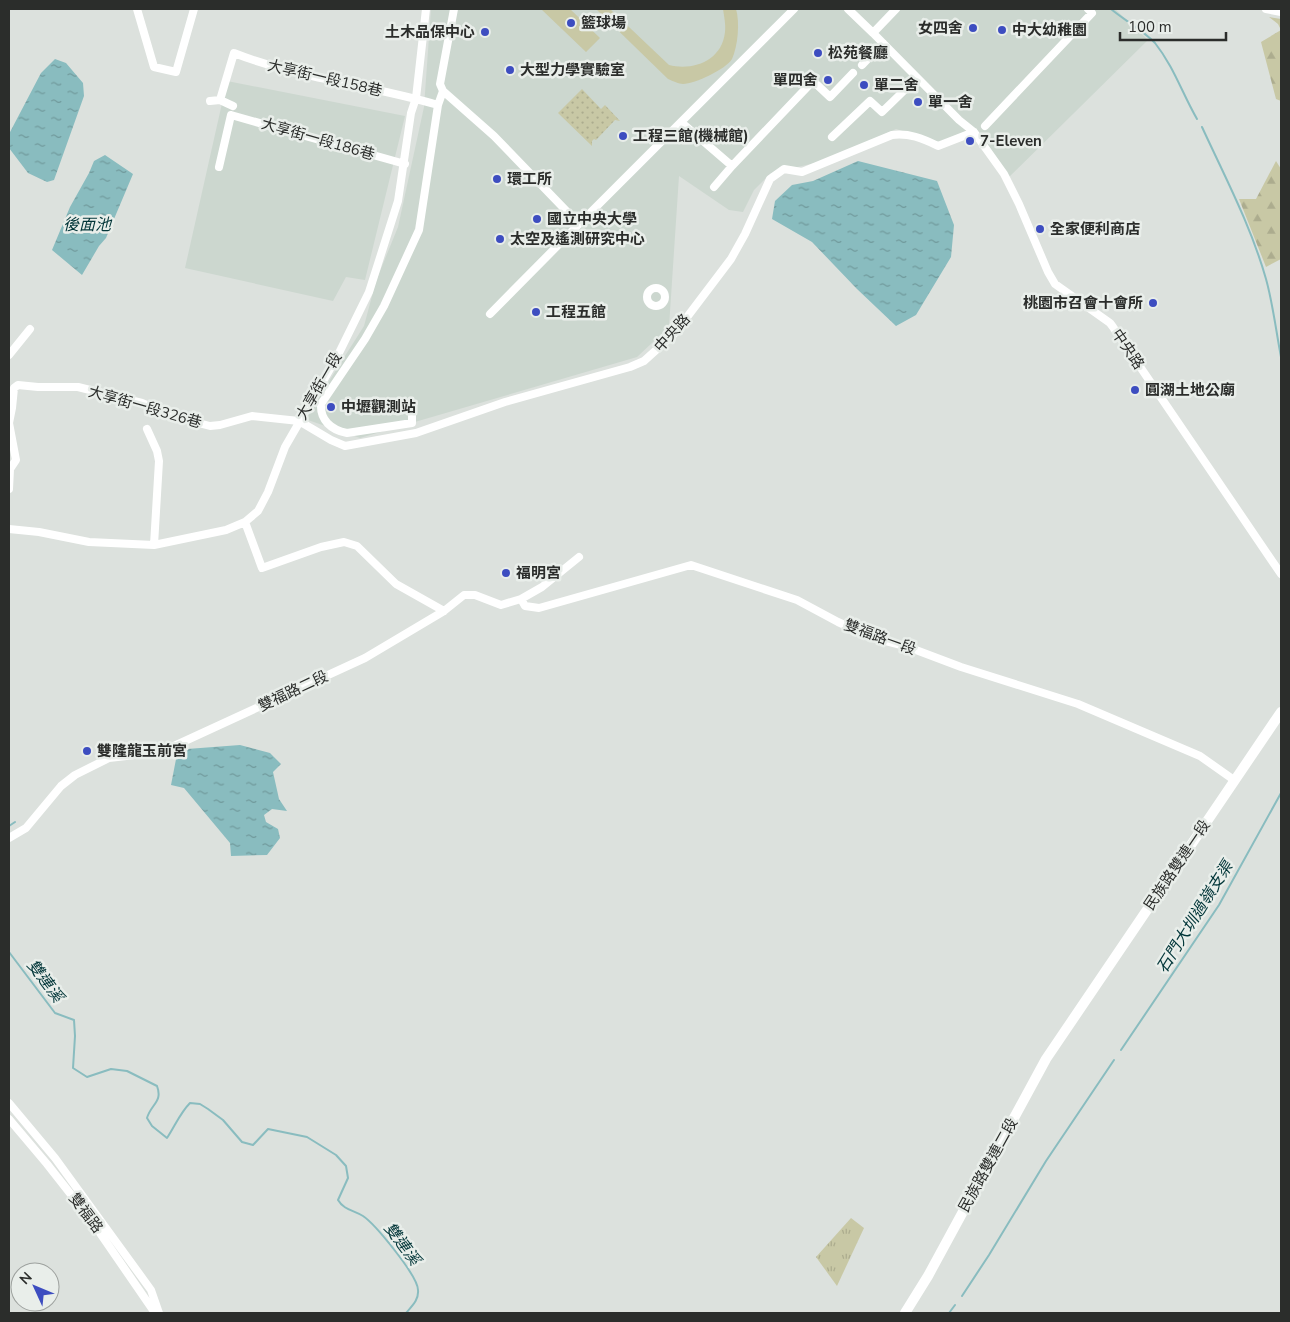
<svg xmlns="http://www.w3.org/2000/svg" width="1290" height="1322" font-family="'Nunito Sans','Noto Sans TC',sans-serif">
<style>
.built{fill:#ccd7cf}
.grass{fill:url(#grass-dots)}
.forest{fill:url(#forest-firs)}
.park{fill:url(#park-tufts)}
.pitch{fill:#c8c8a5}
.water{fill:url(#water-ripples)}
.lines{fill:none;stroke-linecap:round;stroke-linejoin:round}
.stream{stroke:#89bcbf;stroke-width:2}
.minor{stroke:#fff;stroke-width:8}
.major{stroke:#fff;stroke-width:10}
.poi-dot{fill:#3d4dc0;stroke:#e9eeea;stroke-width:2}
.labels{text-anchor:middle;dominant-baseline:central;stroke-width:5;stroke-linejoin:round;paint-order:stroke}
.poi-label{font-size:15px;font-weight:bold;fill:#2b2d2b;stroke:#e9eeea;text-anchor:start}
.street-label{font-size:15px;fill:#2b2d2b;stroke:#e9eeea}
.water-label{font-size:16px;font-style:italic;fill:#013538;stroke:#e9eeea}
</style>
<defs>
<pattern id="grass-dots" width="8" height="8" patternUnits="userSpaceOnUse" patternTransform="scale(1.25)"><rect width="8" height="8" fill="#c8c8a5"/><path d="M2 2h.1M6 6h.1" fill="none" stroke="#acac8e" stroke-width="1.8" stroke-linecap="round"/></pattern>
<pattern id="forest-firs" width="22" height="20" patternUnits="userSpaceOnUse" patternTransform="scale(1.25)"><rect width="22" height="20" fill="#c8c8a5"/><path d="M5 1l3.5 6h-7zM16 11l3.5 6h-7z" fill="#acac8e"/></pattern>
<pattern id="park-tufts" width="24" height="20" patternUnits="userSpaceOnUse" patternTransform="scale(1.25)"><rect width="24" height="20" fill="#c8c8a5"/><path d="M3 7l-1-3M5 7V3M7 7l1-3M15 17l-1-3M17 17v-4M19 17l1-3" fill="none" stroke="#acac8e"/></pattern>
<pattern id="water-ripples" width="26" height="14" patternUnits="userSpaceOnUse" patternTransform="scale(1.25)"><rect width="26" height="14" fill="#89bcbf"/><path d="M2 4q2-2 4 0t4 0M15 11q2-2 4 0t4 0" fill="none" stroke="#70999b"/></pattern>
</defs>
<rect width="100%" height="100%" fill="#dce1dd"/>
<path class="built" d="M431,9H1115L1148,40L1007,179L972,127L945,144L896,129L824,161L771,173L754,190L743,212L729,210L679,176L669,327L637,357L360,438L305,419L364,326L376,281L398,227L424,107Z
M227,81L405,116L365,280L346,277L333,301L185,268Z"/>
<path class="grass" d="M582,89L601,109L605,105L620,121L615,120L596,140L594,139L592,141V146L558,113Z"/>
<path class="forest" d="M1269,17L1281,19V101L1276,99L1261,42L1281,30L1278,24Z
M1276,161L1281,169V259L1266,267L1239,199H1256Z"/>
<path class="park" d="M851,1218L864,1228L837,1286L816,1257Z"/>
<path class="pitch" d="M541,9H570L600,38L586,52Z
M596,9H610L669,65C693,71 722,61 725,32C726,25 724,16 723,9H736C740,22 738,46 732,59C726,69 695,84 683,84C679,84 673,81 668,79Z"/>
<path class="water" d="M55,59L66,63L83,83L84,96L54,180L47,182L28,173L9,148V134L41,73Z
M105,155L133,174L106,238L99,246L82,275L52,250L70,207L89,173L94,161Z
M858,161L937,181L954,225L951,257L916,315L896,326L857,289L812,242L772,219L775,201L792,185L813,181Z
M240,745L270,753L281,764L273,772L279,799L287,811L272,809L264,815L266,822L278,829L280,838L267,855L231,856L230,843L184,788L171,785L177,754L187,749Z"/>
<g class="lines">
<path class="stream" d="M1111,9C1124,20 1144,31 1155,43C1174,67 1182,93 1197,119
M1202,127C1225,177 1251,226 1266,279C1273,304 1276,331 1281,357
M9,826L15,822
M9,952L55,1013L74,1020L75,1036L73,1068L87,1077L111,1069L127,1071L157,1086C163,1102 151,1104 147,1118L152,1126L167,1138C175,1126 180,1113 190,1103L200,1104L208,1109L223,1120L242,1142L253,1145L268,1129L307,1137L336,1155L346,1166L348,1178L338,1200C344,1210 353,1210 363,1216C375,1224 418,1276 418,1290C419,1300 412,1306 406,1313
M1121,1050L1219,905L1281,793
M962,1296L989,1255L1046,1161L1114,1060
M949,1313L955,1305"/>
<path class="minor" d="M137,9L154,67L176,72L194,9
M454,9L440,84L443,91L494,136L579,224L794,9
M848,9L873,33L896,9
M1266,9L1281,12
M873,33L959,120L974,132L1004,174L1019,204L1048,272L1055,284L1110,323L1113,327L1281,574
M862,65L883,43
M220,100L233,106
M210,101L220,100L234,53C300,79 371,85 438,105
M681,122L732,166L714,187
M985,126L1092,13L1088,9
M832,137L870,101L882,112L917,78
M732,166L813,81L830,97L853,73
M219,167L231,115L405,164
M647 297a9 9 0 1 1 18 0a9 9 0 1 1-18 0Z
M490,314L579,224
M9,355L30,329
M412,406V423L347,433C331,430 320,420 321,404L365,339L384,306L419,230L438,105L443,91
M147,429L157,451L159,461L154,545
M9,467L10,469L9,489
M10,469L16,460L9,423L12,408L14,388L18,385L38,387H78L142,403L175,417L210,426L220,425L252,416L299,421L331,440L345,446L416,433L505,402L630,367L644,361L675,333L731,259L745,234L770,179L784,169L802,172L892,135C909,133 922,138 938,146L974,132
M245,522L262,568L321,547L344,542L357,546L396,584L444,611
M9,529L39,532L89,542L154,545L226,530L245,522L258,511L268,492L285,447L337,357L369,292L398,201L411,113L416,98L426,9
M521,599L525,606L539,608L691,565L797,600L838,622L873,638L908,647L961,667L1078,704L1200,756L1234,780
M9,838L26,828L61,786L75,775L109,758L161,752L365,658L444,611L464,595H475L501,605L521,599L542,587L579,557
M9,1103L55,1158L151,1290L159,1313
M9,1119L47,1164L91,1220L155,1313"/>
<path class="major" d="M905,1313L928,1276L1046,1059L1281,712"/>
</g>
<g class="poi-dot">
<circle cx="571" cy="23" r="5"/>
<circle cx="973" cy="28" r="5"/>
<circle cx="1002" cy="30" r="5"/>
<circle cx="485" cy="32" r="5"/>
<circle cx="818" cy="53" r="5"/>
<circle cx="510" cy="70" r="5"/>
<circle cx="828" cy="80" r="5"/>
<circle cx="864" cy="85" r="5"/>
<circle cx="918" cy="102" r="5"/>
<circle cx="623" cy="136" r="5"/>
<circle cx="970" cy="141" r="5"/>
<circle cx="497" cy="179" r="5"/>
<circle cx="537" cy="219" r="5"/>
<circle cx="1040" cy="229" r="5"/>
<circle cx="500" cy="239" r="5"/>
<circle cx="1153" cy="303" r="5"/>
<circle cx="536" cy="312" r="5"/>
<circle cx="1135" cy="390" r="5"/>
<circle cx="331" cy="407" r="5"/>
<circle cx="506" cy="573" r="5"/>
<circle cx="87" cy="751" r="5"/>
</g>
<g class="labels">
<g class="poi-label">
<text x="581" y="23">籃球場</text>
<text x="963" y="28" text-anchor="end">女四舍</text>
<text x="1012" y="30">中大幼稚園</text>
<text x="475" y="32" text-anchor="end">土木品保中心</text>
<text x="828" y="53">松苑餐廳</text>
<text x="520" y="70">大型力學實驗室</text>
<text x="818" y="80" text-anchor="end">單四舍</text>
<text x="874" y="85">單二舍</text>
<text x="928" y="102">單一舍</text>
<text x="633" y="136">工程三館(機械館)</text>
<text x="980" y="141">7-Eleven</text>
<text x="507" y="179">環工所</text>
<text x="547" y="219">國立中央大學</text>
<text x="1050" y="229">全家便利商店</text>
<text x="510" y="239">太空及遙測研究中心</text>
<text x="1143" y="303" text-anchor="end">桃園市召會十會所</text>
<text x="546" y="312">工程五館</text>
<text x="1145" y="390">圓湖土地公廟</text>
<text x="341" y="407">中壢觀測站</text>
<text x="516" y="573">福明宮</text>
<text x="97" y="751">雙隆龍玉前宮</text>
</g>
<g class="street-label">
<text transform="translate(325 78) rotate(13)">大享街一段158巷</text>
<text transform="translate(318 139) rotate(16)">大享街一段186巷</text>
<text transform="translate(672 333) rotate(-48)">中央路</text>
<text transform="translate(1128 349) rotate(56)">中央路</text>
<text transform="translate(319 386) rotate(-60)">大享街一段</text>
<text transform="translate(145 407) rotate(16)">大享街一段326巷</text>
<text transform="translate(880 637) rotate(20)">雙福路一段</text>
<text transform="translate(293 691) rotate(-25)">雙福路二段</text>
<text transform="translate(1177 865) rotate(-56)">民族路雙連一段</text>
<text transform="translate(988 1165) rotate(-61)">民族路雙連二段</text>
<text transform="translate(86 1213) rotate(53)">雙福路</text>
</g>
<g class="water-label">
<text x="87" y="225">後面池</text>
<text transform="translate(1195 917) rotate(-58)">石門大圳過嶺支渠</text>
<text transform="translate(45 981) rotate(53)">雙連溪</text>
<text transform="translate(402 1244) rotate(53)">雙連溪</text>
</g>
</g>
<rect width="1290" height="1322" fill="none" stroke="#2b2d2b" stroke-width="20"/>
<g transform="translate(35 1287) rotate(314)"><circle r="24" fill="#e9eeea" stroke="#9da19e"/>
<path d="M0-4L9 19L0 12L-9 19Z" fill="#3d4dc0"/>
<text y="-8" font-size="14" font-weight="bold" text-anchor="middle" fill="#2b2d2b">N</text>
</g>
<path d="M1120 32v8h106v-8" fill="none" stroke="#2b2d2b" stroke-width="2.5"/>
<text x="1128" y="32" font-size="15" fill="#2b2d2b" stroke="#e9eeea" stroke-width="4" paint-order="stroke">100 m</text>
</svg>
